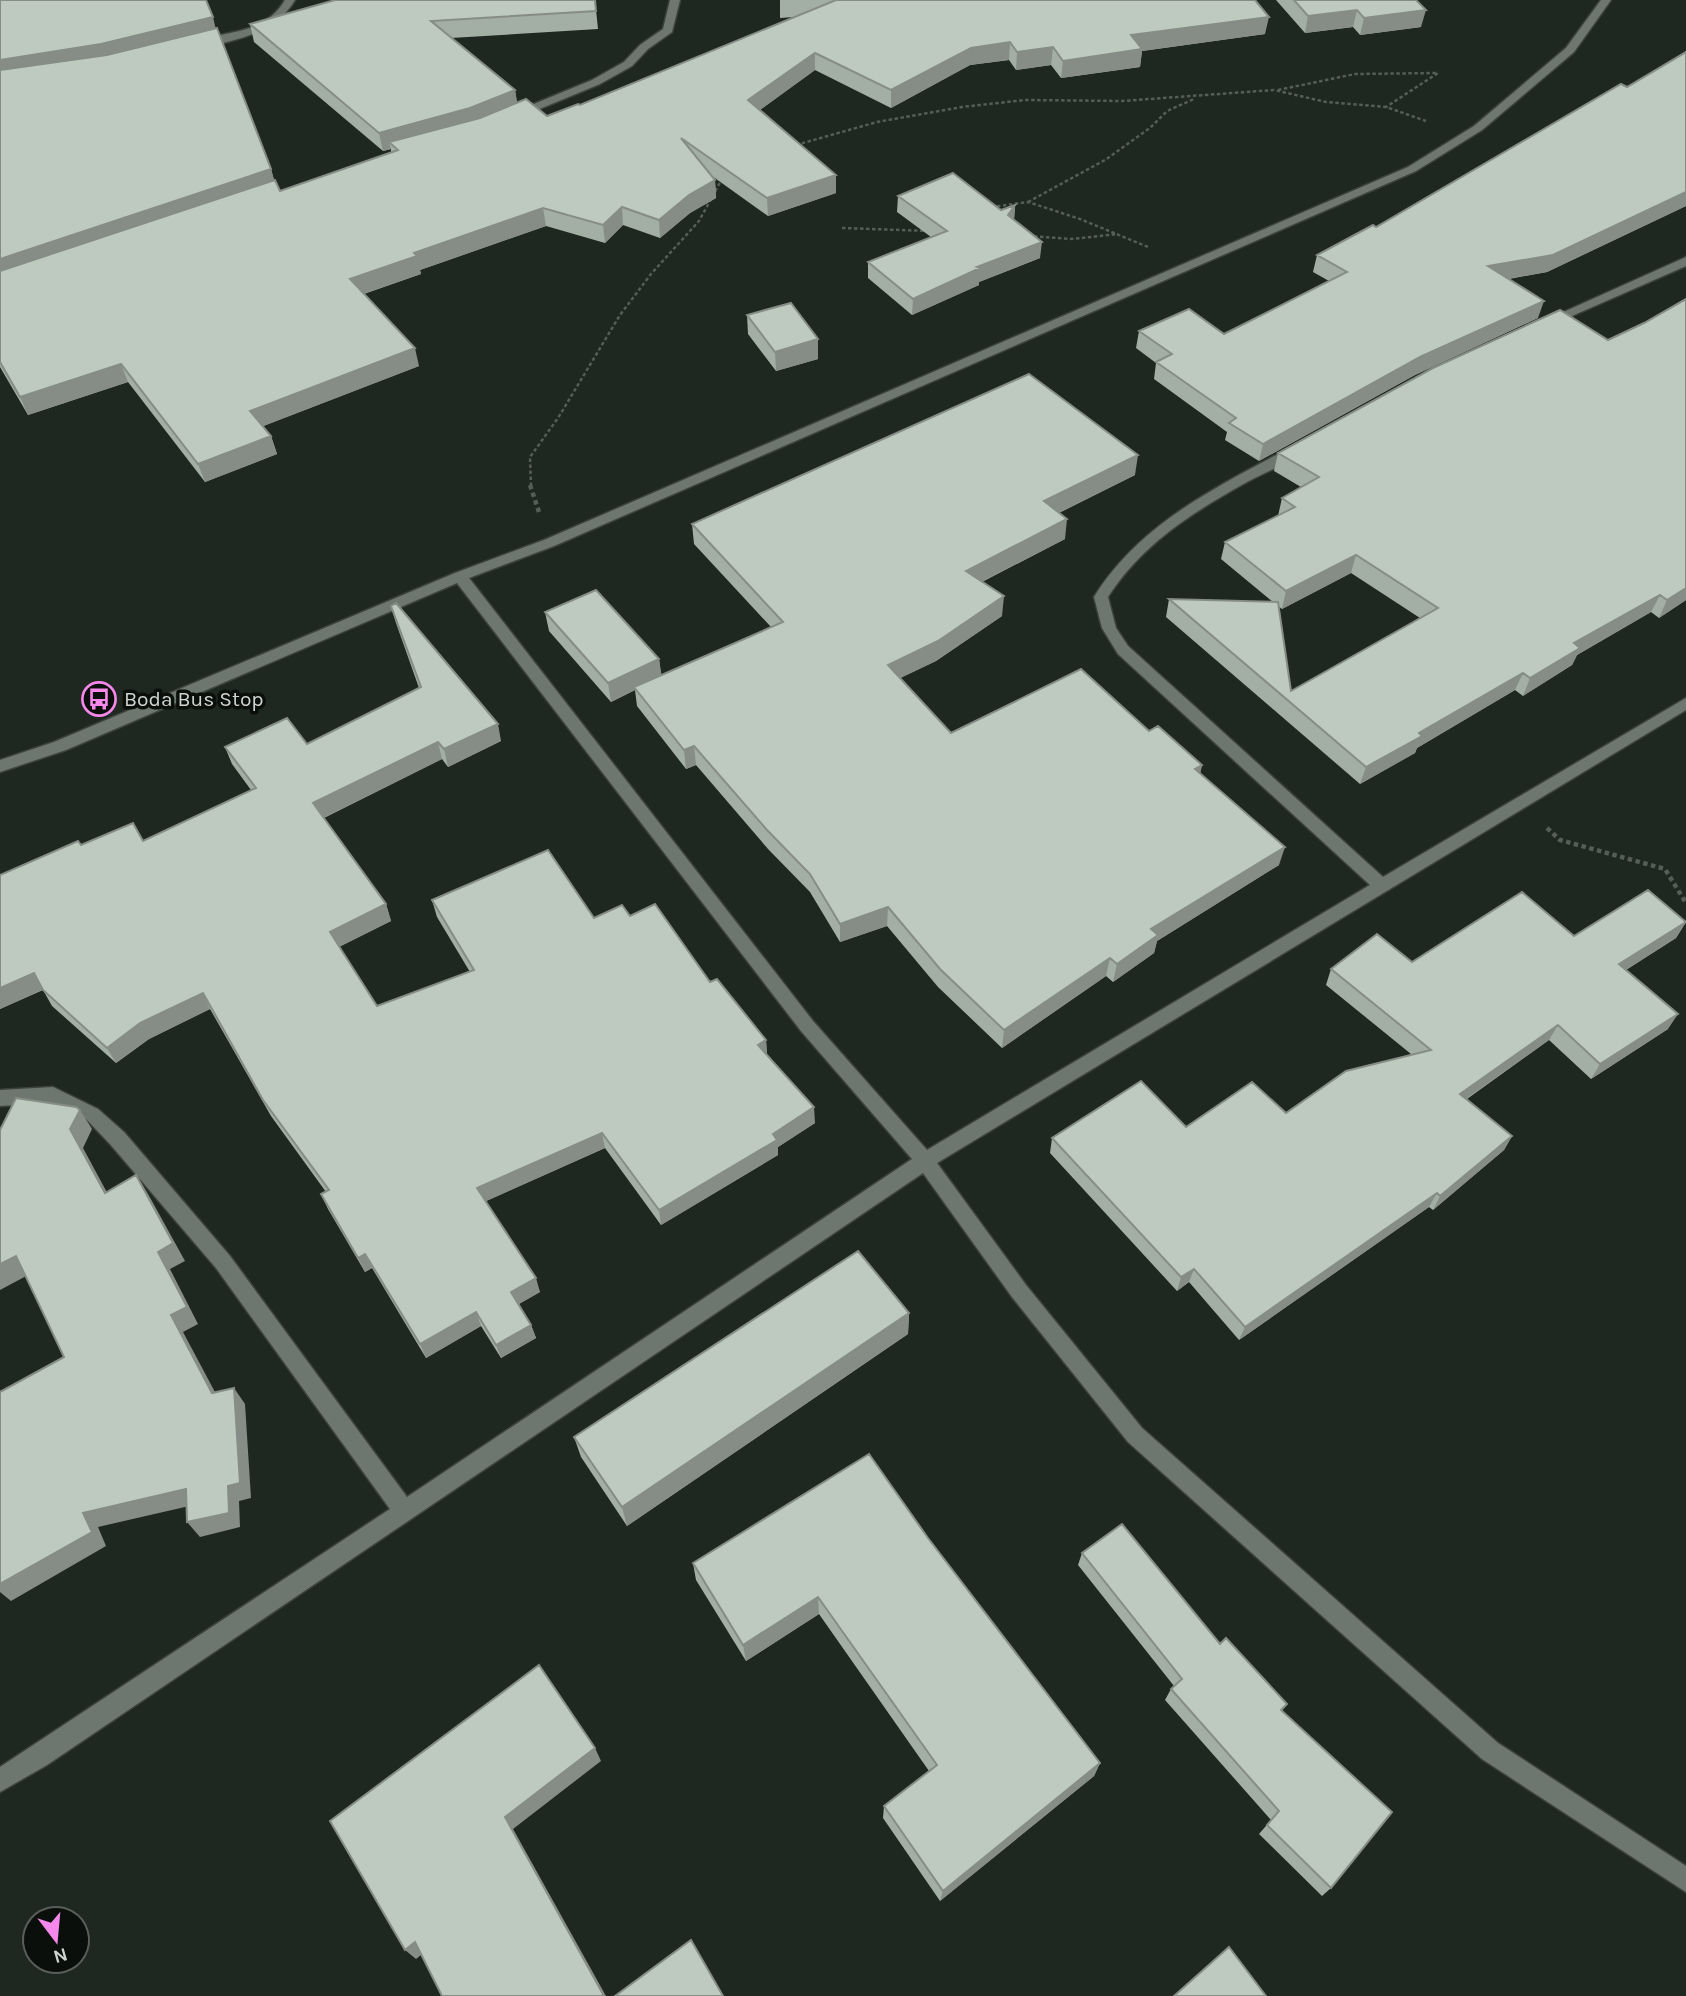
<svg xmlns="http://www.w3.org/2000/svg" width="1686" height="1996" font-family="Karla,sans-serif">
<style>
.lines{fill:none;stroke-linecap:round;stroke-linejoin:round}
.minor-casing{stroke:#3c433d;stroke-width:3}
.path-far1{stroke:#555d57;stroke-width:2.5;stroke-dasharray:3.5 2.5;stroke-linecap:butt}
.path{stroke:#555d57;stroke-width:4.5;stroke-dasharray:4.5 3.5;stroke-linecap:butt}
.minor{fill:#6d776f;fill-rule:evenodd}
.wall{fill:#a3aea5;fill-rule:evenodd}
.shaded-wall{fill:#858d86}
.building{fill:#becac0;stroke:#858d86;stroke-width:2}
.labels{text-anchor:middle;dominant-baseline:central;stroke-width:7;stroke-linejoin:round;paint-order:stroke}
.poi-label{font-size:21px;fill:#cfd5d0;stroke:#0b0f0b;text-anchor:start}
</style>
<rect width="100%" height="100%" fill="#1e2720"/>
<g class="lines">
<g class="minor-casing">
<path id="minor" d="M285,0H295C275,34 235,40 199,49L194,46C222,26 261,40 285,0Z
M670,0H680L672,32L648,49L632,66L600,84L520,117H512V113L592,80L624,62L640,45L663,29Z
M1601,0H1611L1574,52L1482,130L1416,171L554,546L469,578L813,1021L927,1150L1370,885L1118,654L1102,628L1094,597C1140,523 1217,487 1291,447L1296,446L1303,450C1290,464 1264,472 1247,482C1193,512 1142,544 1108,597L1116,628L1128,646L1383,877L1686,698V710L937,1163L1026,1285L1142,1428L1498,1743L1686,1866V1892L1482,1759L1128,1442L1012,1297L923,1173L47,1765L0,1792V1767L390,1509L216,1268L110,1144L86,1119L51,1103L0,1106V1090L53,1087L98,1109L124,1132L230,1256L407,1497L912,1159L801,1031L457,583L66,750L0,772V760L54,742L455,573L544,540L1408,167L1474,126L1566,48Z
M1686,257V266L1549,326L1545,327L1539,323Z"/>
</g>
<path class="path-far1" d="M1278,90L1355,74L1438,73L1386,107
M796,145L877,122L962,107L1025,100L1122,101L1274,90L1326,102L1386,107L1426,121
M1028,202L1105,160L1150,128L1167,111L1194,99
M991,207L1028,202L1080,219L1148,247
M842,228L929,231
M1028,236L1072,239L1118,234
M531,486L530,457L558,418L620,315L651,274L699,221L723,177"/>
<path class="path" d="M530,485L539,512
M1547,828L1560,840L1665,869L1686,903"/>
<use href="#minor" class="minor"/>
</g>
<path class="wall" d="M0,0L216,28L271,169L274,180L280,191L391,152V149L383,151L254,42L250,24L595,0L598,29L451,38L515,90L517,103L547,116L580,105L795,17L780,18V0H1255L1265,34L1142,51L1140,67L1061,78L1051,65L1016,70L1009,60L970,65L891,108L815,70L760,110L836,193L768,216L712,176L715,180L716,198L690,213L660,238L623,225L605,243L546,226L420,270L421,274L364,294L419,366L263,426L271,436L277,454L205,482L128,382L28,415L0,367Z
M1276,0H1416L1421,27L1360,35L1353,27L1305,33Z
M1686,52V206L1547,272L1509,279L1538,318L1415,375L1259,461L1225,440L1227,432L1154,379L1156,363L1136,348L1139,331L1224,334L1329,281L1313,272L1317,255L1376,227L1627,87Z
M898,196L1001,210L1015,205L1014,220L1040,258L979,282V285L912,315L868,278V262L931,237L897,212Z
M747,315L818,359L776,371L748,334Z
M1278,453L1686,600L1659,618L1651,612L1577,655L1572,665L1523,696L1515,690L1417,748L1415,753L1360,784L1166,617L1169,599L1273,602L1221,559L1225,542L1278,516L1282,498L1301,487L1274,471ZM1351,573L1420,618L1291,691L1278,606L1282,609Z
M1135,475L1059,513L1065,539L982,582L1002,616L936,661L900,678L951,733L1149,731L1202,765L1200,773L1279,865L1157,941L1154,953L1113,982L1106,976L1002,1048L938,987L887,926L840,942L810,892L768,849L696,765L686,769L637,706L635,690L611,702L549,631L545,612L659,659L661,675L771,627L694,544L692,524Z
M391,606L501,741L448,767L442,759L324,818L386,904L391,921L339,947L377,1006L470,972L437,917L432,900L594,918L630,916L710,982L766,1040L767,1054L815,1123L778,1147V1155L661,1225L605,1148L486,1201L540,1292L519,1304L531,1325L536,1338L501,1358L481,1326L426,1358L372,1268L365,1272L328,1209L321,1194L326,1192L271,1116L210,1009L149,1039L116,1063L52,1006L43,990L0,1009V875L81,845L143,841L251,790L232,764L225,747L307,744L419,688L396,623Z
M1686,922L1676,938L1626,970L1668,1029L1591,1079L1549,1040L1467,1099L1512,1136L1504,1150L1433,1210L1429,1207L1239,1340L1189,1282L1177,1291L1050,1153L1052,1138L1186,1127L1286,1113L1411,1054L1326,985L1331,969L1412,962L1574,936Z
M909,1313L908,1334L627,1526L581,1457L574,1437Z
M928,1538L1100,1763L1094,1776L940,1901L883,1818L884,1806L929,1771L819,1614L746,1661L696,1580L693,1563Z
M1082,1553L1220,1644L1287,1704L1282,1711L1331,1888L1322,1896L1259,1834L1271,1820L1165,1700L1171,1689L1174,1686L1078,1565Z"/>
<path class="shaded-wall" d="M1357,10L1353,27L1305,33L1308,16Z
M1426,10L1421,27L1360,35L1364,18Z
M213,17L217,34L0,78V60Z
M1269,17L1265,34L1142,51L1140,67L1061,78L1063,61L1131,35Z
M1010,42L1009,60L970,65L891,108V90L971,48Z
M1053,47L1051,65L1016,70L1017,52Z
M815,53V70L749,118L748,100Z
M515,90L518,108L389,142L391,149L383,151L379,133Z
M271,169L276,187L0,279V259Z
M836,175V193L768,216L767,198Z
M715,180L716,198L690,213L660,238L659,220L689,195Z
M1686,192V206L1547,272L1483,283L1488,266Z
M1015,205L1014,221L1008,215Z
M622,207L623,225L605,243L603,225Z
M543,208L546,226L420,270L421,274L354,297L350,279L414,253Z
M1042,242L1040,258L979,282V285L912,315L913,299L977,267Z
M1544,301L1538,318L1415,375L1259,461L1263,444L1420,357Z
M818,339V359L776,371L775,352Z
M415,348L419,366L256,429L250,411Z
M121,364L128,382L28,415L20,397Z
M271,436L277,454L205,482L198,464Z
M1138,455L1135,475L1042,521L1044,501Z
M1067,519L1065,539L965,590L966,571Z
M1356,555L1351,573L1282,609L1286,591Z
M1686,588V600L1659,618L1667,600Z
M1660,595L1651,612L1577,655L1572,665L1523,696L1530,678L1574,643Z
M1004,596L1002,616L936,661L888,684V665Z
M659,659L662,678L634,687L635,690L611,702L608,683Z
M1523,673L1515,690L1417,748L1415,753L1360,784L1366,767L1419,733Z
M498,724L501,741L448,767L444,749Z
M438,742L442,759L319,820L313,803Z
M694,746L696,765L686,769L684,750Z
M1202,765L1198,784L1195,769Z
M1285,847L1279,865L1157,941L1154,953L1113,982L1117,964L1151,929Z
M386,904L391,921L336,948L330,932Z
M888,907L887,926L840,942V924Z
M1686,922L1676,938L1610,980L1619,964Z
M1110,958L1106,976L1002,1048L1004,1030Z
M34,973L44,989L0,1009V988Z
M203,993L210,1009L149,1039L116,1063L107,1048L140,1023Z
M1678,1014L1668,1029L1591,1079L1600,1064Z
M1558,1025L1549,1040L1453,1108L1460,1094Z
M766,1040L767,1056L758,1045Z
M814,1107L815,1123L778,1147V1155L661,1225L659,1210Z
M80,1110L92,1129L83,1148L117,1211L105,1193L70,1129Z
M602,1133L605,1148L482,1203L477,1188Z
M1512,1136L1504,1150L1433,1210L1440,1196Z
M136,1175L148,1194L185,1261L170,1269L198,1324L183,1332L224,1409L212,1393L171,1315L158,1252Z
M1437,1193L1429,1207L1239,1340L1245,1327Z
M365,1254L372,1268L365,1272L358,1258Z
M16,1256L30,1274L0,1290V1264Z
M1194,1269L1189,1282L1177,1291L1181,1277Z
M536,1278L540,1292L515,1306L511,1292Z
M476,1312L481,1326L426,1358L420,1344Z
M909,1313L908,1334L627,1526L622,1507Z
M531,1325L536,1338L501,1358L496,1345Z
M234,1388L245,1404L251,1498L239,1501L240,1527L200,1537L187,1522L228,1486Z
M186,1489L198,1504L98,1527L106,1546L11,1601L0,1592V1584L83,1513Z
M818,1597L819,1614L746,1661L743,1645Z
M595,1748L601,1761L513,1829L606,1996H604L505,1817Z
M1100,1763L1094,1776L940,1901L943,1891Z
M415,1942L426,1951L416,1959L405,1950Z"/>
<path class="building" d="M0,0H206L213,17L101,44L0,60Z
M335,0H595L596,11L431,21L515,90L470,108L379,133L250,24Z
M836,0H1255L1269,17L1131,35L1142,49L1063,61L1053,47L1017,52L1010,42L971,48L891,90L815,53L748,100L836,175L767,198L681,138L715,180L689,195L659,220L622,207L603,225L543,208L414,253L417,256L350,279L415,348L250,411L271,436L198,464L121,364L20,397L0,362V271L275,180L280,191L398,150L389,142L480,118L526,99L547,116L578,104L580,105Z
M1294,0H1416L1426,10L1364,18L1357,10L1308,16Z
M217,28L271,169L0,259V70L107,55Z
M1686,52V192L1553,255L1488,266L1544,301L1420,357L1263,444L1229,423L1236,418L1156,362L1172,354L1139,331L1189,309L1224,334L1347,272L1317,255L1373,225L1376,227L1621,84L1627,87Z
M953,173L1001,210L1015,205L1008,215L1042,242L977,267L980,268L913,299L868,262L947,231L898,196Z
M1686,299V588L1667,600L1660,595L1574,643L1580,648L1530,678L1523,673L1419,733L1422,736L1366,767L1169,599L1278,602L1291,691L1438,608L1356,555L1286,591L1225,542L1295,507L1282,498L1319,477L1278,453L1433,368L1560,310L1608,340L1644,323Z
M791,303L818,339L775,352L747,315Z
M1029,374L1138,455L1044,501L1067,519L966,571L1004,596L938,641L888,665L951,733L1081,669L1149,731L1158,726L1202,765L1195,769L1285,847L1151,929L1158,935L1117,964L1110,958L1004,1030L940,969L888,907L840,924L810,874L767,830L694,746L684,750L634,687L783,622L692,524Z
M596,590L659,659L608,683L545,612Z
M396,603L498,724L444,749L438,742L313,803L386,904L330,932L377,1006L474,970L432,900L548,850L594,918L622,905L630,916L655,904L710,982L717,979L766,1040L758,1045L814,1107L773,1134L777,1140L659,1210L602,1133L477,1188L536,1278L511,1292L531,1325L496,1345L476,1312L420,1344L365,1254L358,1258L321,1194L329,1190L263,1100L203,993L140,1023L107,1048L43,990L34,973L0,988V875L78,841L81,845L133,823L143,841L256,788L225,747L287,718L307,744L421,687L391,606Z
M1648,890L1686,922L1619,964L1678,1014L1600,1064L1558,1025L1460,1094L1512,1136L1440,1196L1437,1193L1245,1327L1194,1269L1181,1277L1052,1138L1141,1081L1186,1127L1252,1082L1286,1113L1346,1071L1431,1050L1331,969L1377,934L1412,962L1522,892L1574,936Z
M16,1098L76,1107L80,1110L70,1129L105,1193L136,1175L173,1243L158,1252L187,1307L171,1315L212,1393L234,1388L240,1483L228,1486L229,1513L187,1522L186,1489L83,1513L92,1532L0,1584V1392L64,1357L16,1256L0,1264V1130Z
M858,1251L909,1313L622,1507L574,1437Z
M869,1454L928,1538L1100,1763L943,1891L884,1806L937,1765L818,1597L743,1645L693,1563Z
M1122,1524L1220,1644L1226,1638L1287,1704L1281,1710L1392,1812L1331,1888L1267,1825L1279,1811L1171,1689L1182,1679L1082,1553Z
M539,1665L595,1748L505,1817L604,1996H442L415,1942L405,1950L330,1821Z
M691,1940L723,1996H615Z
M1229,1947L1266,1996H1174Z"/>
<defs>
<g id="bus-ring" transform="scale(1.75)"><circle r="9.5" fill="#0b0f0b" stroke="#f788eb" stroke-width="1.5"/><path d="M-5-6H5V4H4V6H2V4H-2V6H-4V4H-5ZM-3.5-4V0h7V-4ZM-3.5 1.2v1.5H-2V1.2ZM2 1.2v1.5H3.5V1.2Z" fill="#f788eb"/></g>
</defs>
<g fill-rule="evenodd">
<use href="#bus-ring" x="99" y="699"/>
</g>
<g class="labels">
<g class="poi-label">
<text x="124" y="699">Boda Bus Stop</text>
</g>
</g>
<g transform="translate(56 1940) rotate(164)"><circle r="33" fill="#0b0f0b" stroke="#595e5a" stroke-width="2"/>
<path d="M0-5L12 26L0 18L-12 26Z" fill="#f788eb"/>
<text y="-10" font-size="19" font-weight="bold" text-anchor="middle" fill="#cfd5d0">N</text>
</g>
</svg>
